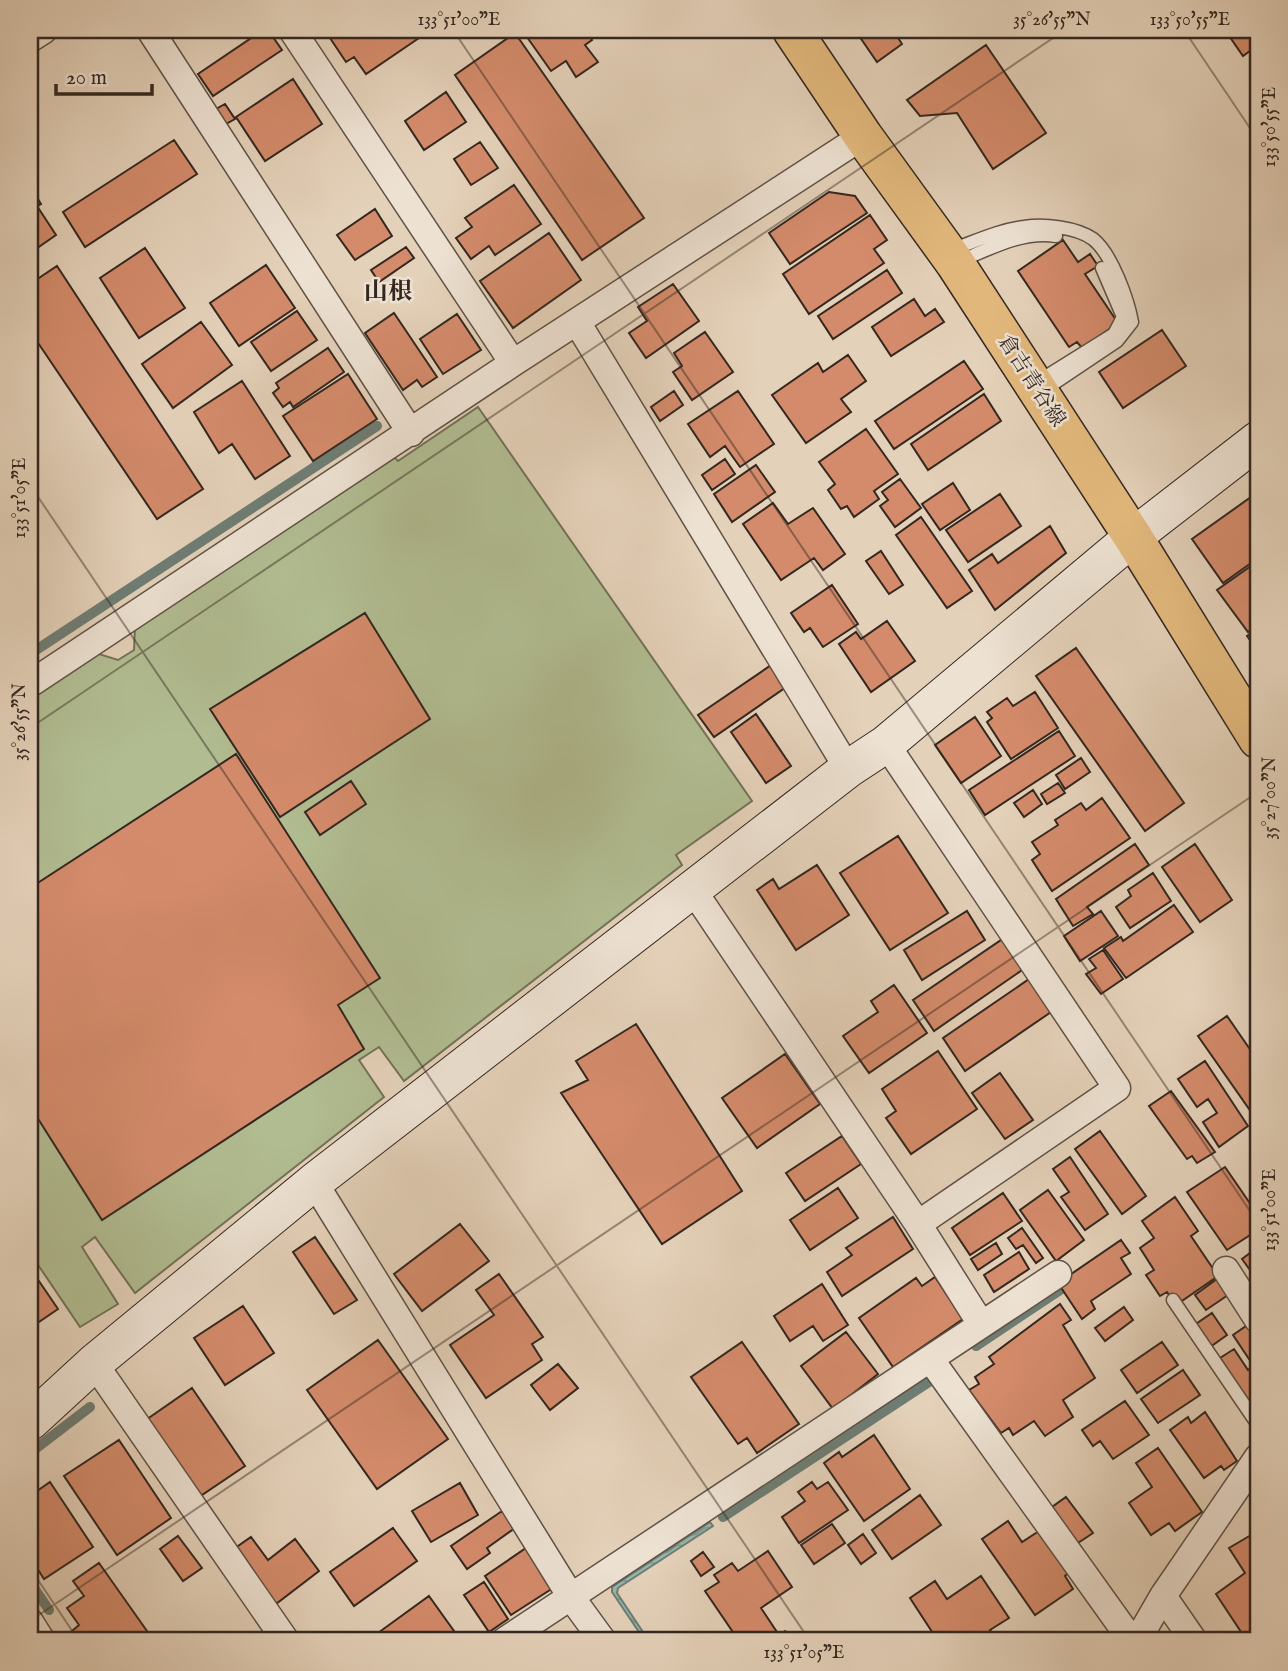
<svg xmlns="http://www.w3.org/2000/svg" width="1288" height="1671" font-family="'IM FELL English','Noto Serif JP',serif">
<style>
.pitch{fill:#b1bc91;stroke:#727258;stroke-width:2}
.water{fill:url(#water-waves);stroke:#6e7d74;stroke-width:2}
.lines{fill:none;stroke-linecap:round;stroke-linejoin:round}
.stream{stroke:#6e7d74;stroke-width:10}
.building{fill:#d48b6b;stroke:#332720;stroke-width:2}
.lane-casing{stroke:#5f5246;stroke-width:15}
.street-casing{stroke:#5f5246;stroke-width:29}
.secondary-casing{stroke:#332720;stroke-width:39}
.primary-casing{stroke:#332720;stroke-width:41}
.lane{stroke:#ede1d2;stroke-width:12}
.street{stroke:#ede1d2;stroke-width:26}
.secondary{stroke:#ede1d2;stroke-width:37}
.primary{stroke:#e2b87c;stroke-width:38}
.ticks{fill:none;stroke:#332720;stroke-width:2;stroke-opacity:0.45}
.labels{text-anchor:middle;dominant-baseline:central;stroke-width:5;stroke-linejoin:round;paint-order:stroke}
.street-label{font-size:21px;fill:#332720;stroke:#ede1d2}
.quarter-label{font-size:24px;font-weight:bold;fill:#332720;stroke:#ede1d2}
.neatline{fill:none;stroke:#332720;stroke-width:2.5}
.ticks-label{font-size:18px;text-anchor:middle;fill:#332720}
</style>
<defs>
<pattern id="water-waves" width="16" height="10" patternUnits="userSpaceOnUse" patternTransform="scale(1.75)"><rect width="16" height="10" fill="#95b7ac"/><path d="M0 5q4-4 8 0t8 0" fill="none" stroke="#7a958c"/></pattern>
</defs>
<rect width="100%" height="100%" fill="#e4d1b9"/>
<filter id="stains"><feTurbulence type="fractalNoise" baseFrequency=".00286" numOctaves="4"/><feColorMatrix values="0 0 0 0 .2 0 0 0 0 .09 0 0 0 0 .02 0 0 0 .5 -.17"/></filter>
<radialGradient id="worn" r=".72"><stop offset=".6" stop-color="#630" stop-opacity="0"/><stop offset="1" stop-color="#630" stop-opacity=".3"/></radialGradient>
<path class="pitch" d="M478,407L752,801L676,855L682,865L404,1081L379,1047L359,1060L384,1097L135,1293L95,1237L82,1247L118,1304L80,1327L30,1253V696L96,653L118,660L134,650L135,627L394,457L398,461Z"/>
<path class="water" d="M710,1522L713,1526L618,1588L617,1593L649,1641H645L612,1592V1587Z"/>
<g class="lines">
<path class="stream" d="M30,654L377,426
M976,1346L1072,1282
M30,1453L90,1407
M723,1517L938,1376
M30,1582L49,1610"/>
</g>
<path class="building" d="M263,30H268L282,50L213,96L198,74Z
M334,30H414L419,38L366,74L354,57L346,62L330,38L337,33Z
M522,30H585L592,40L585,45L598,62L576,77L566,61L551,71Z
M855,30H893L902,44L877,62Z
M1225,30H1258V45L1243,56Z
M515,33L644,218L582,260L455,75Z
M986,45L1046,133L993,169L957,113L920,116L907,100Z
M293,79L322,124L265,161L236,117Z
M446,92L466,122L424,150L405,121Z
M225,104L235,119L226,124L216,109Z
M174,140L197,174L85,247L63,212Z
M480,142L498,168L471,185L454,159Z
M30,185L41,204L37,206L56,235L30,253Z
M514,185L541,224L495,255L489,246L471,259L456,238L472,227L465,218Z
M829,192L855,196L867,213L790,264L769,233Z
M375,209L392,236L355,260L337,235Z
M870,215L887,240L874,249L884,263L809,314L783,274Z
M549,233L581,280L513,328L480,281Z
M1063,240L1078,262L1090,254L1098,266L1085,274L1118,323L1082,348L1077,342L1069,347L1018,271Z
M406,247L414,258L379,282L371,270Z
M145,248L185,308L139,338L100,278Z
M266,265L295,308L239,346L210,303Z
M57,266L203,489L157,519L30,331V284Z
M887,270L902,293L833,339L818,316Z
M673,284L699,321L646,358L629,333L647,321L638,307Z
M914,299L925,316L935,309L944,322L891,356L872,327Z
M297,311L317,340L271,371L251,342Z
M394,313L437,377L422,387L417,380L403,390L365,333Z
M457,314L481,350L443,374L420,339Z
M201,322L232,365L173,408L142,364Z
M1162,330L1186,366L1123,408L1099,372Z
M705,332L733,372L692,400L673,372L682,366L674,353Z
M328,348L344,372L293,407L290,402L283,407L273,393L279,388L276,383Z
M848,355L866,381L841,399L851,412L806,443L772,395L818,363L823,372Z
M964,361L983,389L894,449L875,421Z
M348,374L377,419L313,461L283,416Z
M242,381L290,456L255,479L232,444L219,453L194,412Z
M674,391L683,405L660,421L651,407Z
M738,391L774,444L740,467L725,446L710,457L688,424Z
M984,394L1001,421L928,470L911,444Z
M866,429L898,474L874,491L879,499L854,517L847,506L841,509L828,490L835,484L819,462Z
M725,459L735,474L712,490L702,475Z
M756,465L775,492L732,522L714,494Z
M900,479L921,508L895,527L880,506L888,500L882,492Z
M953,483L970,510L940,530L922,504Z
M1258,492V558L1223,583L1192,539Z
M1000,494L1021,526L968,562L946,530Z
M773,503L788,524L813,508L845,554L823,570L814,558L781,580L743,524Z
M921,517L972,591L947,608L896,535Z
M1050,526L1066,553L995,610L969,570L992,554L998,563Z
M881,551L903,585L889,594L866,561Z
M1258,561V625L1248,632L1217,590Z
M832,585L858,624L823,647L810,628L804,632L791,613Z
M365,613L430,719L280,817L210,709Z
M887,621L915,661L871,692L839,644L856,632L861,639Z
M1258,628V651L1247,636Z
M1076,648L1184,803L1145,831L1036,676Z
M780,659L795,681L714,737L698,715Z
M1035,692L1058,728L1011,759L987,722L992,718L987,712L1007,698L1013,706Z
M756,714L791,766L766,783L731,732Z
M975,717L1001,756L961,783L935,745Z
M1059,731L1075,756L985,815L969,790Z
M236,754L380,978L338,1005L364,1049L102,1220L30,1106V888Z
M1081,758L1090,772L1065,789L1056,775Z
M351,781L366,804L320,835L305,812Z
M1058,783L1065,793L1047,804L1041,794Z
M1033,790L1042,804L1024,817L1014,803Z
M1102,798L1130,838L1052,891L1032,860L1040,854L1032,842L1058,825L1055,820L1081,803L1086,810Z
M898,836L948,913L890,950L840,873Z
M1135,844L1149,865L1087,907L1093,914L1073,926L1056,899Z
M1195,844L1232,900L1200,922L1162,867Z
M817,865L849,915L796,950L757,890L773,879L779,889Z
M1153,873L1171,901L1130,928L1116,907L1131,896L1128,890Z
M1174,905L1193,932L1126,978L1104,948L1121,937L1123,941Z
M967,911L985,940L922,980L904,950Z
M1101,911L1118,936L1080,961L1064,936Z
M1004,938L1025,968L934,1031L913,1000Z
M1103,950L1123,979L1101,994L1086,974L1096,968L1089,959Z
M1032,977L1054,1010L965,1071L943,1038Z
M894,985L927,1033L869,1073L843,1036L878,1012L871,1001Z
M1227,1016L1258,1061V1113L1254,1116L1198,1036Z
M636,1024L742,1191L662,1244L561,1093L588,1080L576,1061Z
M938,1051L977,1109L911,1154L886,1118L896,1111L882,1089Z
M785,1054L820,1104L757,1148L722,1098Z
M1205,1061L1248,1126L1219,1147L1203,1122L1217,1113L1208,1099L1197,1107L1178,1079Z
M1000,1073L1033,1120L1005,1139L972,1093Z
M1171,1091L1215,1152L1197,1163L1192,1156L1187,1159L1149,1106Z
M1100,1131L1146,1196L1122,1214L1075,1149Z
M842,1136L861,1164L805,1201L786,1173Z
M1070,1157L1108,1214L1085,1230L1061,1197L1069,1192L1053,1169Z
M1225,1167L1258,1215V1237L1255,1232L1227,1250L1187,1192Z
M838,1188L858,1218L810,1250L790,1220Z
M1048,1190L1084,1240L1056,1261L1020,1210Z
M1003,1193L1022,1221L970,1255L952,1228Z
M1175,1197L1198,1231L1191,1236L1218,1276L1176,1305L1167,1292L1160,1296L1146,1275L1154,1270L1140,1248L1154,1238L1142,1221Z
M893,1217L913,1249L842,1296L827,1272L852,1255L846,1248Z
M460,1224L489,1261L422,1311L394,1274Z
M1022,1228L1043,1258L1036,1263L1023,1245L1016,1249L1008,1238Z
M315,1237L357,1300L334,1314L293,1252Z
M1121,1240L1130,1253L1121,1258L1131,1274L1091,1301L1095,1309L1082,1319L1058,1283Z
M996,1243L1002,1254L978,1270L971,1259Z
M1258,1247V1281L1242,1259Z
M1019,1252L1029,1269L994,1292L984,1275Z
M30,1268L58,1309L30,1328Z
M499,1274L543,1337L532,1344L542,1360L486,1398L450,1345L494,1315L476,1290Z
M935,1277L963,1319L893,1367L859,1318L916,1278L922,1286Z
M1217,1279L1228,1295L1206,1310L1195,1295Z
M822,1284L848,1325L823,1341L813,1326L790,1341L774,1316Z
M1060,1304L1071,1320L1063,1325L1095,1378L1063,1400L1073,1417L1045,1436L1034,1421L1013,1435L1009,1428L1001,1433L969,1390L979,1384L975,1377L994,1364L989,1357Z
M243,1306L274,1353L225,1385L194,1338Z
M1124,1307L1133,1320L1105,1341L1095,1328Z
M1212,1313L1227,1335L1203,1352L1187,1330Z
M1249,1324L1258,1337V1357L1251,1362L1233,1335Z
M846,1332L878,1374L833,1409L801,1366Z
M378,1340L448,1439L377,1489L307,1390Z
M742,1342L799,1424L757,1453L747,1438L738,1444L691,1377Z
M1162,1342L1178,1365L1137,1393L1121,1370Z
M1234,1349L1248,1370L1258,1363V1416L1220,1358Z
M558,1364L578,1388L550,1410L531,1385Z
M1183,1370L1200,1395L1158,1423L1141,1399Z
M192,1388L245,1466L196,1499L143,1422Z
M1125,1401L1149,1435L1113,1459L1100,1441L1093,1446L1082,1430Z
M1205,1412L1237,1461L1224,1470L1221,1466L1204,1478L1170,1430L1188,1417L1191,1423Z
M874,1435L910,1489L864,1521L824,1463L839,1452L842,1457Z
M119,1440L171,1518L117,1555L64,1476Z
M1158,1448L1202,1512L1175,1531L1169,1523L1151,1535L1129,1503L1152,1487L1136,1463Z
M50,1482L93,1547L44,1579L30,1557V1496Z
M812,1482L817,1489L828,1482L848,1510L799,1543L782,1517L805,1501L798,1492Z
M460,1483L478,1515L431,1542L412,1511Z
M920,1495L941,1525L892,1559L872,1530Z
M1066,1497L1093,1533L1078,1543L1052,1507Z
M502,1511L515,1528L487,1548L490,1553L467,1569L451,1546Z
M1008,1521L1022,1542L1039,1531L1068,1573L1065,1576L1073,1589L1035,1615L982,1539Z
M832,1524L845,1543L814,1564L801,1545Z
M393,1528L417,1561L354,1606L330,1572Z
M863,1534L876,1553L861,1564L848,1545Z
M1251,1535L1258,1546V1641H1247L1216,1594L1245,1573L1229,1548Z
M178,1536L202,1568L183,1581L160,1549Z
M251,1537L268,1560L295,1539L319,1571L272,1607L231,1551Z
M526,1548L553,1588L511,1615L485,1576Z
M768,1551L792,1587L761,1608L779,1635L785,1631L792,1641H739L705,1591L719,1582L714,1575L732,1563L738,1571Z
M703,1552L714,1567L701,1576L691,1561Z
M99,1563L154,1641H78L71,1632L79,1625L67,1608L84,1596L73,1581Z
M981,1576L1009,1618L990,1630L995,1637L989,1641H938L910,1598L935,1581L947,1599Z
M484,1582L508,1619L489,1632L464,1595Z
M429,1596L454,1631L439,1641H374L371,1638Z"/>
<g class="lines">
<g class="lane-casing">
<path id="lane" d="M951,250C974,242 999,230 1024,227C1044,224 1076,227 1093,239C1112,254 1128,300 1132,322L1117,341L1044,390
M960,261C989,249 1024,230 1056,236
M1037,382L1114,334L1123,317L1102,268
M1173,1300L1258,1425"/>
</g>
<g class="street-casing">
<path id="street" d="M150,30L411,433
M292,30L513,363
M30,39L44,30
M577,322L848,769
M30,684L513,363L863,136
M886,744L1117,1088L918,1224
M693,890L918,1224L981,1324
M314,1182L571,1597L603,1641
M1226,1270L1258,1320
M931,1360L1132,1641
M94,1363L286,1641
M1163,1596L1194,1641
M30,1622L42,1641
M504,1641L1058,1274
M1137,1641L1163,1596L1258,1457"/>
</g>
<g class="secondary-casing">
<path id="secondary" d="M31,1421L94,1363L314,1182L848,769L886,744L1133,537L1258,440"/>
</g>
<g class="primary-casing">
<path id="primary" d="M792,30L863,136L955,263L1133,537L1258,739"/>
</g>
<use href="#lane" class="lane"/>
<use href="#street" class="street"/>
<use href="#secondary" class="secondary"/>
<use href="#primary" class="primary"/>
</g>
<path class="ticks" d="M453,30L1258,1223M1184,30L1258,140M30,485L810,1641M30,728L1065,30M30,1568L79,1641M30,1621L1258,792"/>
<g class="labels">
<g class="street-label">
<text transform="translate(1031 381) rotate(57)">倉吉青谷線</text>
</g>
<g class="quarter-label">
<text x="388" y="292">山根</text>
</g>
</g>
<rect width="1288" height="1671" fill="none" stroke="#e4d1b9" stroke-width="77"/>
<path d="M56 84v10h96v-10" fill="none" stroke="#332720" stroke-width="3.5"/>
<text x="66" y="84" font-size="21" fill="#332720" stroke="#ede1d2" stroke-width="5" paint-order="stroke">20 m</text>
<rect x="38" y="38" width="1212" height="1594" class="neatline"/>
<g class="ticks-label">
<text x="459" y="25">133°51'00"E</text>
<text x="1052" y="25">35°26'55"N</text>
<text x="1190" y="25">133°50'55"E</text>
<text transform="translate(1269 127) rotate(-90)" y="6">133°50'55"E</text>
<text transform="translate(19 498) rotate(-90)" y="6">133°51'05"E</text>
<text transform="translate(19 722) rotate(-90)" y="6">35°26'55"N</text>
<text transform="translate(1269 798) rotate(-90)" y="6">35°27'00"N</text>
<text transform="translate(1269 1210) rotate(-90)" y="6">133°51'00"E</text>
<text x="804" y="1658">133°51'05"E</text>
</g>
<rect width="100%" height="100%" filter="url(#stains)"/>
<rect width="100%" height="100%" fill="url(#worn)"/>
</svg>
